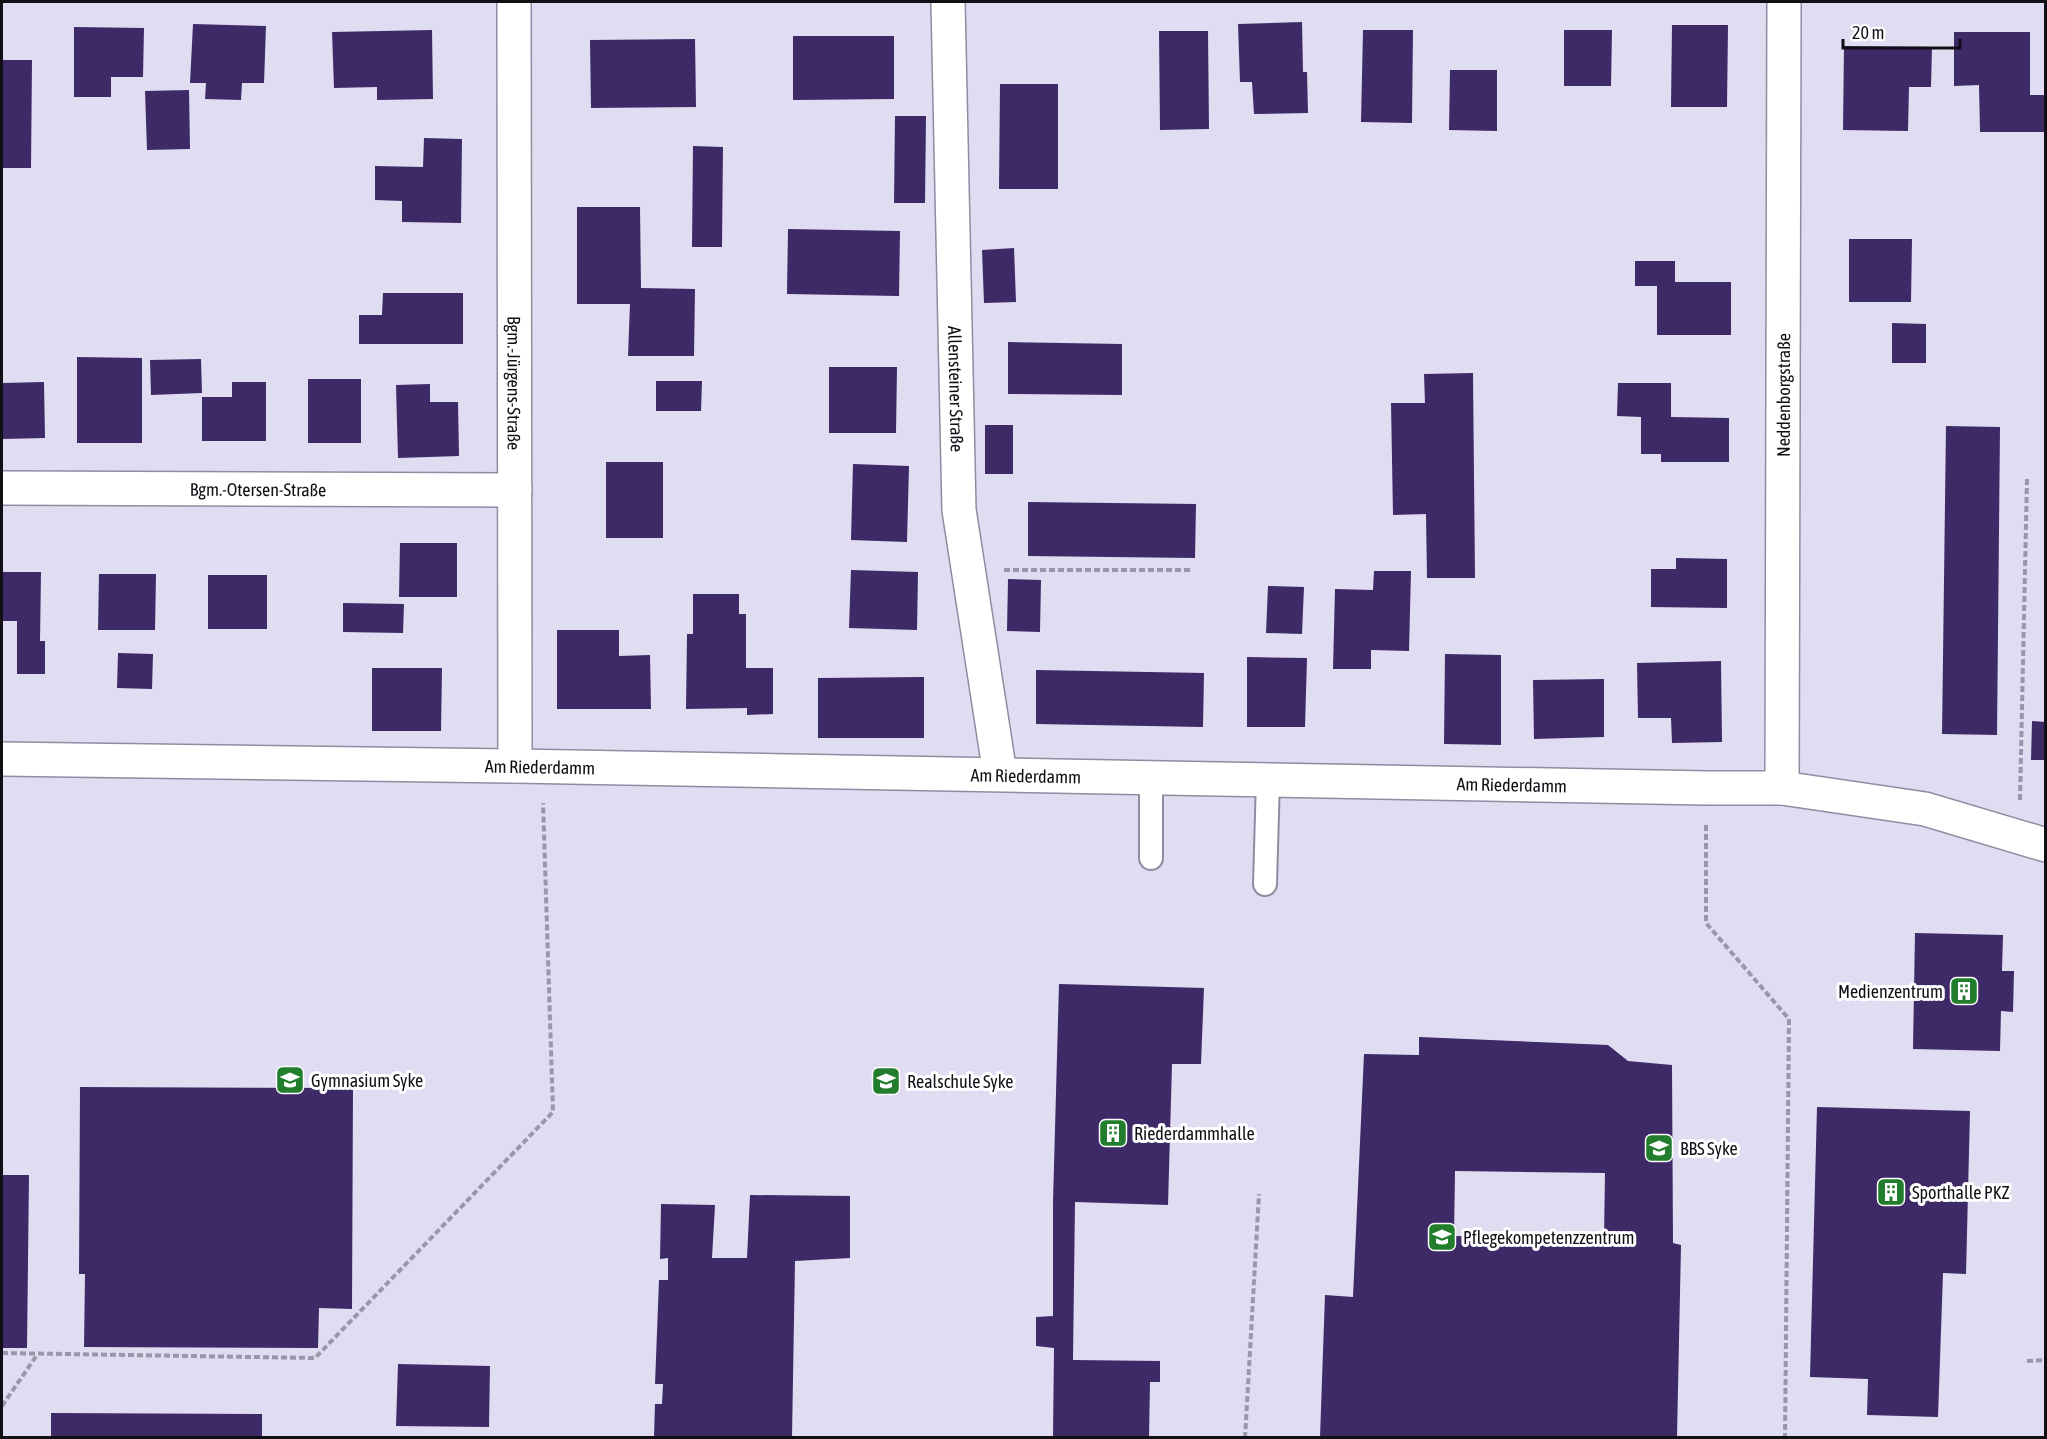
<svg xmlns="http://www.w3.org/2000/svg" width="2047" height="1439" font-family="'Asap Condensed',sans-serif">
<style>
.building{fill:#3d2a66;fill-rule:evenodd}
.lines{fill:none;stroke-linecap:round;stroke-linejoin:round}
.service-casing{stroke:#908ca0;stroke-width:26}
.minor-casing{stroke:#908ca0;stroke-width:36}
.path{stroke:#9a97a8;stroke-width:4;stroke-dasharray:6 3;stroke-linecap:butt}
.service{stroke:#fff;stroke-width:22}
.minor{stroke:#fff;stroke-width:33}
.labels{text-anchor:middle;dominant-baseline:central;stroke-width:6;stroke-linejoin:round;paint-order:stroke}
.street-label{font-size:18px;fill:#110f16;stroke:#fff}
.poi-label{font-size:18px;fill:#110f16;stroke:#fff;text-anchor:start}
</style>
<rect width="100%" height="100%" fill="#e0dcf2"/>
<path class="building" d="M1302,22L1303,72H1307L1308,113L1254,114L1252,82H1240L1238,24Z
M193,24L266,26L264,83H242L241,100L205,99L206,83H190Z
M1672,25H1728L1727,107H1671Z
M74,27L144,28L143,77H111V97H74Z
M432,30L433,99L377,100V87L334,88L332,32Z
M1363,30H1413L1412,123L1361,122Z
M1564,30H1612L1611,86H1564Z
M1159,31H1208L1209,129L1160,130Z
M1954,32H2030V95H2046V132H1980L1979,85L1954,86Z
M793,36H894V99L793,100Z
M695,39L696,107L591,108L590,40Z
M1844,46L1932,47L1931,87H1909L1908,131L1843,130Z
M2,60H32L31,168H2Z
M1450,70H1497V131L1449,130Z
M1000,84H1058V189H999Z
M189,90L190,149L147,150L145,91Z
M895,116H926L925,203H894Z
M424,138L462,139L461,223L402,222V201L375,200V166L423,167Z
M693,146L723,147L722,247H692Z
M577,207H640L641,288L695,289L694,356H628L630,304H577Z
M788,229L900,231L899,296L787,294Z
M1849,239H1912L1911,302H1849Z
M1014,248L1016,302L984,303L982,250Z
M1635,261H1675V282H1731V335H1657V286H1635Z
M383,293H463V344H359V315H382Z
M1892,323L1926,324V363H1892Z
M1008,342L1122,344V395L1008,394Z
M77,357L142,358V443H77Z
M201,359L202,393L151,395L150,360Z
M829,367H897L896,433H829Z
M1473,373L1475,578H1427L1426,514L1393,515L1391,403H1425L1424,374Z
M308,379H361V443H308Z
M656,381H702L701,411H656Z
M44,382L45,438L2,439V383Z
M232,382H266V441H202V397H232Z
M1618,383H1671V417L1729,418V462H1661V454H1641V417L1617,416Z
M430,384V402H458L459,456L398,458L396,385Z
M985,425H1013V474H985Z
M1946,426L2000,427L1997,735L1942,734Z
M606,462H663V538H606Z
M853,464L909,466L907,542L851,540Z
M1028,502L1196,504L1195,558L1028,556Z
M400,543H457V597H399Z
M1676,558L1727,559V608L1651,607V569H1676Z
M851,570L918,572L917,630L849,628Z
M1374,571H1411L1409,651L1371,650V669H1333L1335,589L1373,590Z
M2,572H41L40,641H45V674H17V621H2Z
M99,574H156L155,630H98Z
M208,575H267V629H208Z
M1008,579L1041,580L1040,632L1007,631Z
M1268,586L1304,587L1302,634L1266,633Z
M693,594H739V614H746V668H773V714L747,715V708L686,709L687,634H693Z
M343,603L404,604L403,633L343,632Z
M557,630H619V656L650,655L651,709H557Z
M118,653L153,654L152,689L117,688Z
M1445,654L1501,655V745L1444,744Z
M1247,657L1307,658L1305,727H1247Z
M1721,661L1722,742L1672,743L1671,718H1638L1637,663Z
M372,668H442L441,731H372Z
M1036,670L1204,673L1203,727L1036,724Z
M924,677V738H818V678Z
M1604,679V737L1534,739L1533,680Z
M2032,721L2046,722V760H2031Z
M1915,933L2003,935L2002,971H2014L2013,1012L2001,1011L2000,1051L1913,1049Z
M1059,984L1204,988L1201,1064H1172L1168,1205L1075,1202L1073,1360L1160,1361V1382H1150L1149,1437H1053L1054,1348L1036,1346V1317L1053,1316V1202Z
M1419,1037L1608,1045L1628,1061L1672,1065L1673,1243L1681,1245L1677,1437H1320L1325,1295L1353,1297L1364,1054L1419,1055ZM1455,1171L1605,1173L1604,1238L1454,1236Z
M80,1087L353,1088L352,1309L319,1308L318,1348L84,1347L85,1274H79Z
M1817,1107L1970,1111L1966,1274L1943,1273L1938,1417L1867,1415L1868,1379L1810,1377Z
M2,1175H29L27,1348H2Z
M750,1195L850,1196V1258L795,1261L792,1437H654L655,1404H662L663,1384H655L659,1280H668V1258L660,1259L661,1204L715,1205L712,1258H747Z
M398,1364L490,1366L489,1427L396,1426Z
M51,1413L262,1414V1437H51Z"/>
<g class="lines">
<g class="service-casing">
<path id="service" d="M1151,858V777
M1265,884L1268,779"/>
</g>
<g class="minor-casing">
<g id="minor">
<path id="s1" d="M514,2L515,766"/>
<path id="s2" d="M948,2L959,510L1000,774"/>
<path id="s3" d="M2,488L515,490"/>
<path id="s4" d="M2,759L515,766L1707,788H1782L1925,809L2046,845"/>
<path id="s5" d="M1782,788L1784,2"/>
</g>
</g>
<path class="path" d="M1004,570H1192
M2020,800L2027,479
M1706,825V923L1789,1019L1785,1438
M2,1353L315,1358L553,1112L543,803
M2027,1361L2046,1360
M2,1406L37,1355
M1245,1438L1259,1194"/>
<use href="#service" class="service"/>
<use href="#minor" class="minor"/>
</g>
<defs>
<g id="building-square" transform="scale(1.5)"><rect x="-9" y="-9" width="18" height="18" rx="4" fill="#227d2d" stroke="#fff"/><path d="M-4-6H4V6H1V3H-1V6H-4ZM-2.5-4.3h1.7v1.8h-1.7ZM.8-4.3h1.7v1.8H.8ZM-2.5-1h1.7V.8h-1.7ZM.8-1h1.7V.8H.8Z" fill="#fff"/></g>
<g id="school-square" transform="scale(1.5)"><rect x="-9" y="-9" width="18" height="18" rx="4" fill="#227d2d" stroke="#fff"/><path d="M0-5L7-2L0 1L-7-2ZM-4 1L0 2.5L4 1V4Q0 6-4 4Z" fill="#fff"/></g>
</defs>
<g fill-rule="evenodd">
<use href="#building-square" x="1964" y="991"/>
<use href="#school-square" x="290" y="1080"/>
<use href="#school-square" x="886" y="1081"/>
<use href="#building-square" x="1113" y="1133"/>
<use href="#school-square" x="1659" y="1148"/>
<use href="#building-square" x="1891" y="1192"/>
<use href="#school-square" x="1442" y="1237"/>
</g>
<g class="labels">
<g class="street-label">
<text stroke="none"><textPath href="#s1" startOffset="381">Bgm.-Jürgens-Straße</textPath></text>
<text stroke="none"><textPath href="#s2" startOffset="387">Allensteiner Straße</textPath></text>
<text stroke="none"><textPath href="#s5" startOffset="393">Neddenborgstraße</textPath></text>
<text stroke="none"><textPath href="#s3" startOffset="256">Bgm.-Otersen-Straße</textPath></text>
<text stroke="none"><textPath href="#s4" startOffset="538">Am Riederdamm</textPath></text>
<text stroke="none"><textPath href="#s4" startOffset="1024">Am Riederdamm</textPath></text>
<text stroke="none"><textPath href="#s4" startOffset="1510">Am Riederdamm</textPath></text>
</g>
<g class="poi-label">
<text x="1943" y="991" text-anchor="end">Medienzentrum</text>
<text x="311" y="1080">Gymnasium Syke</text>
<text x="907" y="1081">Realschule Syke</text>
<text x="1134" y="1133">Riederdammhalle</text>
<text x="1680" y="1148">BBS Syke</text>
<text x="1912" y="1192">Sporthalle PKZ</text>
<text x="1463" y="1237">Pflegekompetenzzentrum</text>
</g>
</g>
<rect width="2047" height="1439" fill="none" stroke="#110f16" stroke-width="6"/>
<path d="M1843 39v9h117v-9" fill="none" stroke="#110f16" stroke-width="3"/>
<text x="1852" y="39" font-size="18" fill="#110f16" stroke="#ffffff" stroke-width="4.5" paint-order="stroke">20 m</text>
</svg>
